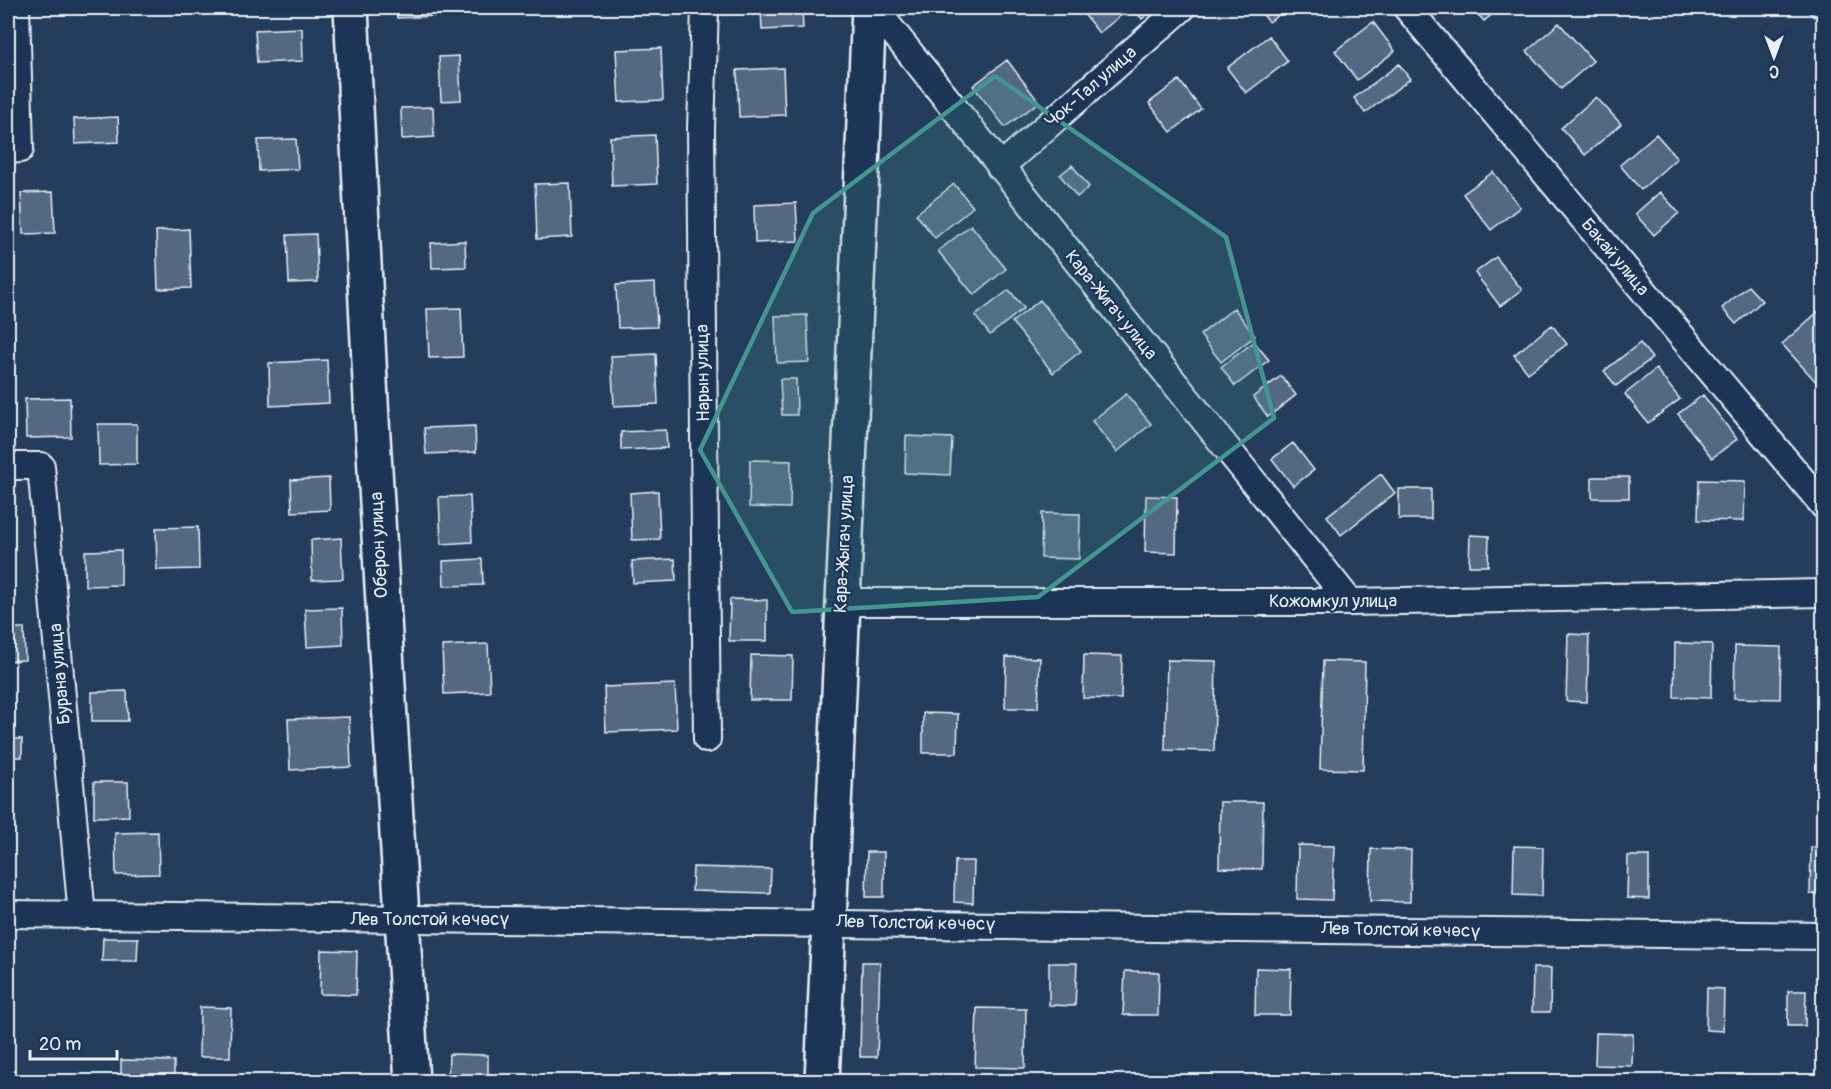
<svg xmlns="http://www.w3.org/2000/svg" width="1831" height="1089" font-family="Pangolin,sans-serif">
<style>
.building{fill:#536782;stroke:#e8f1f8;stroke-width:1.5}
.lines{fill:none;stroke-linecap:round;stroke-linejoin:round}
.street-casing{stroke:#e8f1f8;stroke-width:30}
.secondary-casing{stroke:#e8f1f8;stroke-width:38}
.street{stroke:#1d3557;stroke-width:26}
.secondary{stroke:#1d3557;stroke-width:33}
.marked{fill:#459590;fill-opacity:0.2;stroke:#459590;stroke-width:4.5;stroke-linejoin:round}
.labels{text-anchor:middle;dominant-baseline:central;stroke-width:4.5;stroke-linejoin:round;paint-order:stroke}
.street-label{font-size:18px;fill:#e8f1f8;stroke:#1d3557}
</style>
<rect width="100%" height="100%" fill="#253d5d"/>
<filter id="ink" filterUnits="userSpaceOnUse"><feTurbulence type="fractalNoise" baseFrequency=".0167" numOctaves="2"/><feDisplacementMap in="SourceGraphic" scale="12" xChannelSelector="R" yChannelSelector="G"/><feConvolveMatrix kernelMatrix="1 2 1 2 8 2 1 2 1" color-interpolation-filters="sRGB"/></filter>
<g filter="url(#ink)">
<path class="building" d="M396,8H435V16L397,18Z
M761,8H802L803,28L762,30Z
M1079,8H1120L1124,13L1099,33Z
M1133,8H1156L1142,19Z
M1262,8H1288L1269,22L1259,10Z
M1472,8H1500L1484,21Z
M1805,8H1824V9L1814,17Z
M1373,22L1395,51L1357,80L1335,51Z
M1559,23L1593,61L1561,89L1527,51Z
M302,28L303,61L257,63L255,30Z
M1269,36L1288,61L1246,93L1227,68Z
M661,48L663,100L619,102L616,50Z
M459,56L461,100L441,101L439,57Z
M1007,60L1039,102L1005,127L973,86Z
M1399,64L1410,79L1365,113L1354,98Z
M783,68L785,115L739,117L737,70Z
M1824,74V89L1816,81Z
M1179,80L1201,109L1171,132L1149,103Z
M1596,97L1621,124L1585,155L1561,128Z
M433,107L434,137L402,139L401,108Z
M118,117L119,142L75,144L74,119Z
M1656,134L1677,158L1641,190L1620,165Z
M655,135L657,184L612,186L610,137Z
M296,139L298,169L259,171L258,140Z
M1072,165L1089,187L1077,197L1060,175Z
M1493,172L1520,207L1491,230L1463,194Z
M570,183L572,237L537,239L535,184Z
M954,184L973,207L935,238L916,214Z
M53,192L55,233L23,234L21,193Z
M1660,192L1679,213L1654,235L1635,214Z
M796,203L798,241L755,243L754,205Z
M971,225L1006,269L974,295L938,251Z
M189,229L191,288L158,289L156,231Z
M316,234L318,282L289,283L287,235Z
M465,241L466,267L432,268L431,243Z
M1496,257L1522,290L1500,306L1475,273Z
M655,283L657,327L618,328L616,285Z
M1748,286L1762,301L1736,324L1722,308Z
M1009,290L1024,308L990,335L975,316Z
M1040,300L1081,351L1053,373L1012,322Z
M461,308L463,357L429,358L427,309Z
M1234,308L1255,336L1221,362L1200,335Z
M1820,310L1824,313V379L1818,384L1782,344Z
M807,315L809,362L777,363L775,316Z
M1552,325L1567,344L1528,373L1514,355Z
M1254,342L1269,360L1235,386L1221,367Z
M1640,343L1652,358L1616,386L1604,371Z
M656,354L658,404L614,406L611,356Z
M327,360L329,403L270,406L269,363Z
M1656,369L1680,399L1648,423L1625,394Z
M1281,376L1296,395L1268,417L1253,397Z
M780,379H796L797,415H782Z
M1126,394L1151,424L1117,452L1092,421Z
M1703,395L1737,439L1712,458L1678,414Z
M70,398L71,437L26,438L25,399Z
M98,424H137V464L99,465Z
M475,426L476,452L426,454L424,428Z
M666,430L667,448L621,450V432Z
M906,436L952,438L950,475L905,473Z
M1293,443L1314,470L1293,486L1272,459Z
M750,460L791,461L790,508L749,507Z
M1381,474L1395,493L1341,535L1327,516Z
M1592,477H1629V498H1592Z
M329,478L330,510L292,512L291,480Z
M1699,480L1745,481L1744,521L1698,520Z
M1399,489H1431V519H1399Z
M658,491L660,539L632,540L630,493Z
M470,496L472,542L441,544L439,497Z
M1146,496L1177,497L1176,553L1145,552Z
M1042,513L1080,514L1079,559L1041,558Z
M198,527L199,569L157,570L156,528Z
M1470,535L1489,536L1488,566H1469Z
M341,538L343,579L312,580L311,540Z
M121,550V585L85,586V551Z
M482,559L483,585L444,586L443,561Z
M675,559L676,581L633,583L632,561Z
M730,599L767,600V641H729Z
M342,608L343,645L307,647L305,609Z
M8,628H24L25,660L8,661Z
M1568,634L1589,635L1587,702L1566,701Z
M1675,643L1712,644L1711,698L1674,697Z
M488,644L490,692L444,694L442,646Z
M1735,646L1781,647L1780,699L1734,698Z
M751,655L793,656L792,700H750Z
M1084,655L1122,656L1121,699L1083,698Z
M1006,657L1040,658L1038,708H1005Z
M1167,660L1216,661L1214,751L1165,750Z
M1323,661L1365,662L1363,770L1320,769Z
M675,684L677,729L606,732L604,687Z
M127,691L128,721H92V692Z
M8,705H11L12,728H8Z
M923,713L958,714L957,753H923Z
M349,717L351,767L290,770L288,719Z
M8,739H22V757H8Z
M94,782H128L129,816L94,817Z
M1220,802H1263L1262,869L1219,868Z
M158,832L159,874L116,875L115,833Z
M1298,845L1334,846L1332,900L1297,899Z
M1514,846L1543,847L1542,896L1513,895Z
M1811,847L1824,848V895L1810,894Z
M1371,849L1411,850L1410,902L1370,901Z
M867,852H884V897H866Z
M1628,856H1649V899L1627,898Z
M955,861H974L973,903L954,902Z
M693,867L771,869L770,893L692,891Z
M103,938H138L137,961H102Z
M321,950L357,951L356,995L320,994Z
M862,962H880L877,1057H860Z
M1049,963H1077L1075,1006L1049,1005Z
M1256,968L1291,969L1290,1015H1255Z
M1533,968H1551L1550,1012H1532Z
M1125,971L1159,972L1158,1015H1123Z
M1707,988L1724,989L1723,1031L1706,1030Z
M1788,991H1806L1805,1026H1788Z
M200,1007L231,1008L230,1057H199Z
M977,1008L1026,1009L1025,1068L975,1067Z
M1596,1033L1633,1034L1632,1066L1595,1065Z
M449,1054L488,1055V1082H448Z
M121,1060L174,1061V1082H121Z"/>
<g class="lines">
<g class="street-casing">
<path id="street" d="M705,8L701,128L707,739
M874,8L1350,602
M1407,8L1824,506
M8,150L20,149L16,8
M1000,167L1182,8
M8,466H41L82,916
M842,602H1350L1824,593
M8,914L1824,936"/>
</g>
<g class="secondary-casing">
<path id="secondary" d="M351,8L372,420L412,1082
M822,1082L869,8"/>
</g>
<use href="#street" class="street"/>
<use href="#secondary" class="secondary"/>
</g>
</g>
<path class="marked" d="M995,76L1226,237L1274,418L1038,597L792,612L700,450L813,213Z"/>
<g class="labels">
<g class="street-label">
<text transform="translate(1091 87) rotate(-41)">Чок-Тал улица</text>
<text transform="translate(1615 257) rotate(50)">Бакай улица</text>
<text transform="translate(1111 305) rotate(51)">Кара-Жигач улица</text>
<text transform="translate(703 373) rotate(-91)">Нарын улица</text>
<text transform="translate(844 544) rotate(-87)">Кара-Жыгач улица</text>
<text transform="translate(379 545) rotate(-93)">Оберон улица</text>
<text x="1333" y="601">Кожомкул улица</text>
<text transform="translate(60 674) rotate(-95)">Бурана улица</text>
<text x="430" y="919">Лев Толстой көчөсү</text>
<text transform="translate(916 923) rotate(1)">Лев Толстой көчөсү</text>
<text transform="translate(1401 930) rotate(1)">Лев Толстой көчөсү</text>
</g>
</g>
<rect width="1831" height="1089" fill="none" stroke="#1d3557" stroke-width="30"/>
<rect x="15" y="15" width="1801" height="1059" fill="none" stroke="#e8f1f8" stroke-width="2" filter="url(#ink)"/>
<g transform="translate(1774 57) rotate(180)" stroke="#1d3557" stroke-width="4.5" paint-order="stroke">
<path d="M0-4.5L10 22L0 15L-10 22Z" fill="#e8f1f8"/>
<text y="-9" font-size="16" font-weight="bold" text-anchor="middle" fill="#e8f1f8">С</text>
</g>
<path d="M30 1050v9h87v-9" fill="none" stroke="#e8f1f8" stroke-width="3"/>
<text x="39" y="1050" font-size="18" fill="#e8f1f8" stroke="#1d3557" stroke-width="4.5" paint-order="stroke">20 m</text>
</svg>
